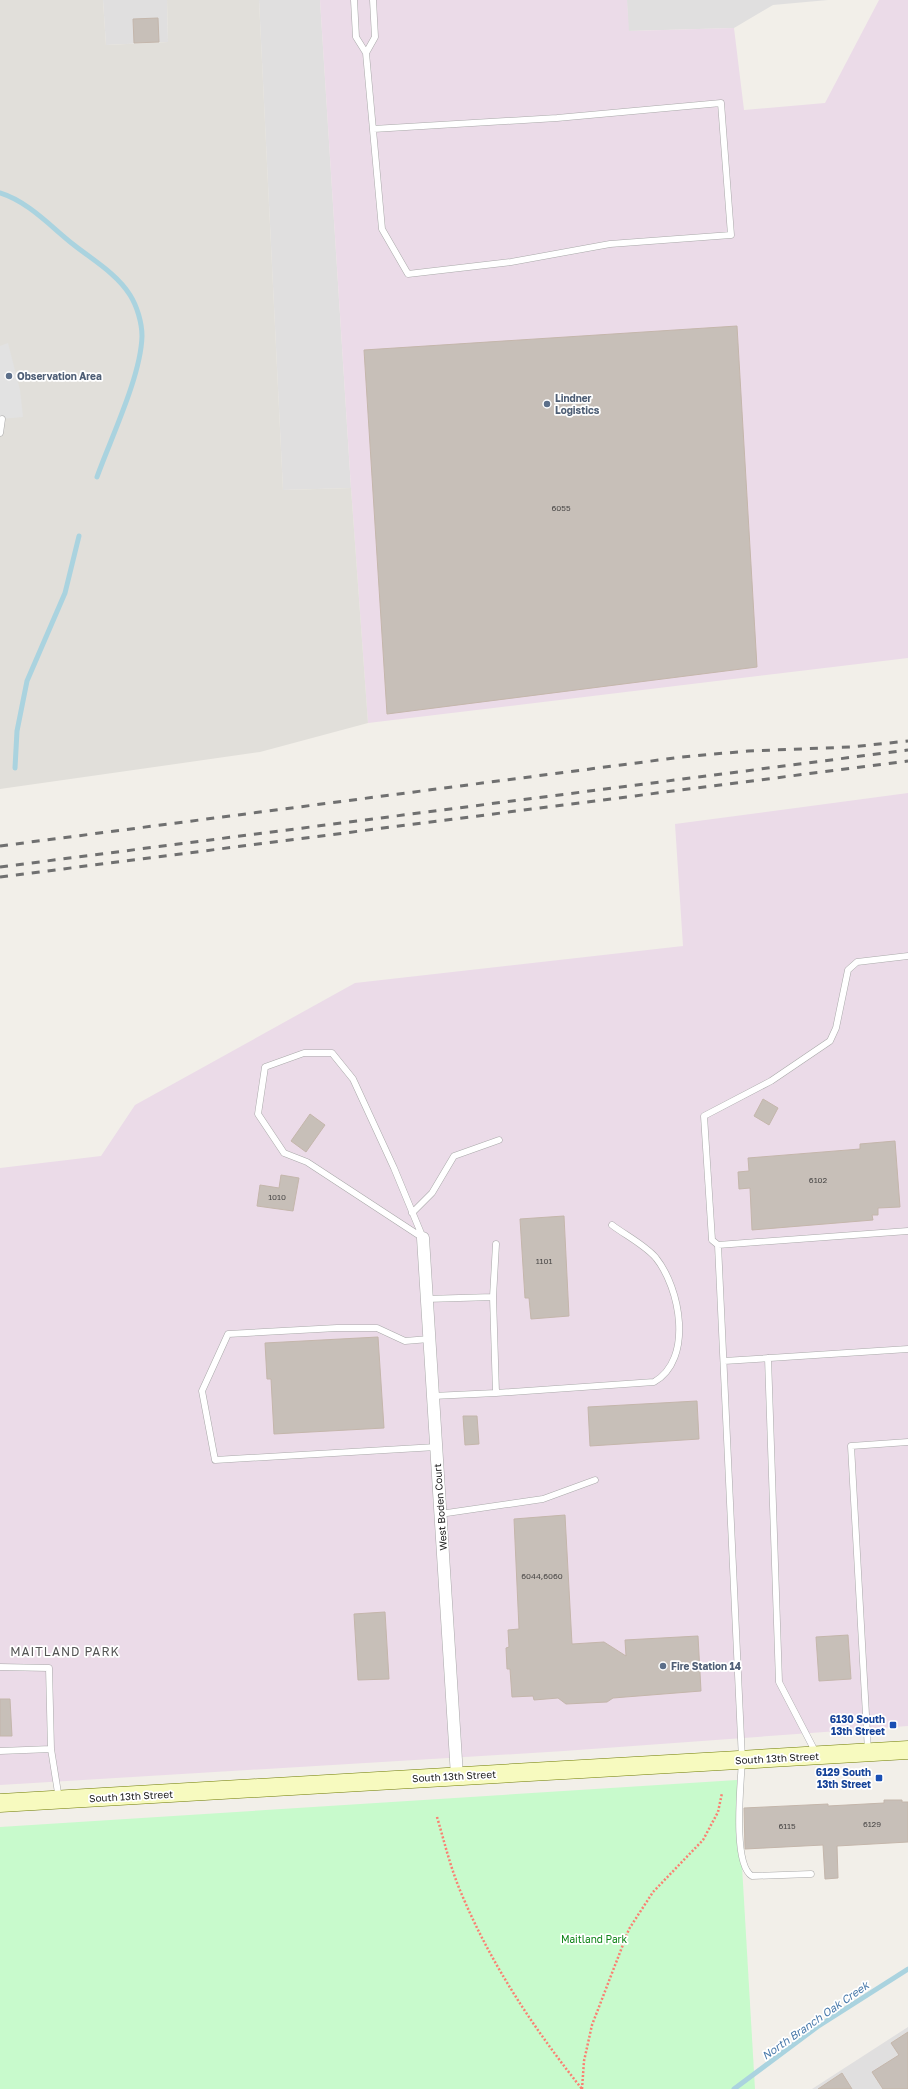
<svg xmlns="http://www.w3.org/2000/svg" width="908" height="2089" font-family="'Golos Text',sans-serif">
<style>
.residential{fill:#e0dfdf}
.industrial{fill:#ebdbe8}
.airport{fill:#e1dfda}
.park{fill:#c8facc}
.parking{fill:#e2e2e2}
.lines{fill:none;stroke-linecap:round;stroke-linejoin:round}
.stream{stroke:#aad3df;stroke-width:5}
.building{fill:#c7bfb8;stroke:#c4b6ab}
.lane-casing{stroke:#a9a9a9;stroke-width:7}
.street-casing{stroke:#a9a9a9;stroke-width:13}
.secondary-casing{stroke:#707d05;stroke-width:19}
.path{stroke:#fa8072;stroke-width:2.5;stroke-dasharray:2 2;stroke-linecap:butt}
.lane{stroke:#fff;stroke-width:6}
.street{stroke:#fff;stroke-width:12}
.secondary{stroke:#f7fabf;stroke-width:18}
.rail{stroke:#707070;stroke-width:3;stroke-dasharray:8 8;stroke-linecap:butt}
.service-dot{fill:#5c6f8a;stroke:#fff;stroke-width:1.5}
.transit-dot{fill:#1a4fb4;stroke:#fff;stroke-width:1.5}
.labels{text-anchor:middle;dominant-baseline:central;stroke-width:3.5;stroke-linejoin:round;paint-order:stroke}
.number-label{font-size:8px;fill:#4b4948}
.service-label{font-size:10px;font-weight:bold;fill:#4e5e75;stroke:#fff;text-anchor:start}
.street-label{font-size:10px;fill:#222;stroke:#fff}
.transit-label{font-size:10px;font-weight:bold;fill:#164399;stroke:#fff;text-anchor:end}
.park-label{font-size:10px;fill:#0c8416;stroke:#fff}
.water-label{font-size:11px;font-style:italic;fill:#4a7aab;stroke:#fff}
.quarter-label{font-size:12px;letter-spacing:1px;fill:#555;stroke:#fff}
</style>
<rect width="100%" height="100%" fill="#f2efe9"/>
<path class="residential" d="M103,0H167L168,42L106,45Z
M259,0H320L351,488L283,490Z
M627,0H828L773,5L734,28L628,31Z
M908,2027V2089H812Z"/>
<path class="industrial" d="M320,0H627L629,31L734,28L744,110L825,103L879,0H908V658L368,723L351,488Z
M908,793V1726L564,1751L0,1785V1168L101,1156L135,1105L355,983L683,946L675,824Z"/>
<path class="airport" d="M0,0H103L106,45L168,42L167,0H259L283,490L351,488L368,723L260,752L0,789Z"/>
<path class="park" d="M737,1780L755,2089H0V1827Z"/>
<path class="parking" d="M8,343L20,390L23,417L0,419V346Z"/>
<g class="lines">
<path class="stream" d="M0,193C29,202 51,227 74,245C93,260 117,274 130,295C137,306 142,323 142,336C141,376 111,438 97,477
M15,768L17,731L27,681L65,593L79,536
M734,2089L817,2027L908,1969"/>
</g>
<path class="building" d="M158,18L159,42L134,43L133,19Z
M737,326L757,667L387,714L364,350Z
M763,1099L778,1108L769,1125L754,1116Z
M310,1114L325,1125L306,1152L291,1141Z
M895,1141L900,1207L878,1208V1215H872L873,1220L752,1230L750,1188L739,1189L738,1172L749,1171L748,1158L860,1149V1144Z
M281,1175L299,1178L293,1211L257,1206L260,1185L279,1188Z
M564,1216L569,1316L531,1319L529,1298H525L520,1219Z
M378,1337L384,1428L274,1434L271,1379H267L265,1343Z
M697,1401L699,1439L590,1446L588,1407Z
M463,1416H477L479,1444L465,1445Z
M565,1515L572,1644L604,1642L626,1656L625,1640L698,1636L701,1691L613,1698L607,1702L566,1704L558,1698L534,1700L533,1696L512,1697L510,1669H507L506,1648L509,1647L508,1630L519,1629L514,1519Z
M385,1612L389,1679L358,1680L354,1614Z
M848,1635L851,1679L819,1681L816,1637Z
M0,1699H10L12,1736H0Z
M884,1800H902V1802H908V1842L837,1846L838,1878L825,1879L823,1845L745,1849L744,1808L828,1804V1806L884,1803Z
M908,2032V2089H883L872,2072L899,2055L891,2043Z
M842,2073L852,2089H818Z"/>
<g class="lines">
<g class="lane-casing">
<path id="lane" d="M354,0L356,37L366,53L375,37L373,0
M366,53L382,229L408,274L511,262L610,244L731,235L721,103L557,118L373,129
M0,433L2,419
M304,1053H332L353,1079L394,1168L423,1238L307,1162L284,1153L258,1114L265,1067Z
M412,1213L432,1193L454,1156L499,1140
M718,1245L712,1240L704,1116L771,1081L830,1041L836,1028L848,970L857,962L908,956
M493,1297L496,1244
M426,1299L493,1297L496,1393L433,1396
M429,1339L405,1341L377,1328H337L228,1334L202,1391L215,1460L436,1447
M768,1358L779,1682L816,1753
M724,1361L908,1349
M496,1393L654,1382C694,1359 680,1288 656,1258C645,1245 625,1235 612,1225
M440,1514L543,1499L595,1480
M0,1667L49,1668L51,1749L59,1799
M0,1751L51,1749
M868,1751L851,1446L908,1442
M811,1874L752,1876C732,1864 741,1782 742,1760L718,1245L908,1231"/>
</g>
<g class="street-casing">
<path id="street" d="M423,1238L457,1776"/>
</g>
<g class="secondary-casing">
<path id="secondary" d="M0,1803L908,1750"/>
</g>
<path class="path" d="M437,1817C445,1844 451,1870 462,1895C492,1966 535,2030 582,2089
M582,2089L584,2061L592,2025L629,1929L653,1892L703,1840L718,1812L722,1793"/>
<use href="#lane" class="lane"/>
<use href="#street" class="street"/>
<use href="#secondary" class="secondary"/>
<path class="rail" d="M0,846L682,757L748,751L851,747L908,741
M0,867L908,750
M0,877L908,761"/>
</g>
<g class="service-dot">
<circle cx="9" cy="376" r="4"/>
<circle cx="547" cy="404" r="4"/>
<circle cx="663" cy="1666" r="4"/>
</g>
<g class="transit-dot">
<rect x="889" y="1721" width="8" height="8" rx="2"/>
<rect x="875" y="1774" width="8" height="8" rx="2"/>
</g>
<g class="labels">
<g class="number-label">
<text x="561" y="508">6055</text>
<text x="818" y="1180">6102</text>
<text x="277" y="1197">1010</text>
<text x="544" y="1261">1101</text>
<text x="542" y="1576">6044,6060</text>
<text x="872" y="1824">6129</text>
<text x="787" y="1826">6115</text>
</g>
<g class="service-label">
<text x="17" y="376">Observation Area</text>
<text x="555" y="398">Lindner<tspan x="555" dy="12">Logistics</tspan></text>
<text x="671" y="1666">Fire Station 14</text>
</g>
<g class="street-label">
<text transform="translate(440 1507) rotate(-94)">West Boden Court</text>
<text transform="translate(777 1758) rotate(-3)">South 13th Street</text>
<text transform="translate(454 1776) rotate(-3)">South 13th Street</text>
<text transform="translate(131 1796) rotate(-3)">South 13th Street</text>
</g>
<g class="transit-label">
<text x="885" y="1719">6130 South<tspan x="885" dy="12">13th Street</tspan></text>
<text x="871" y="1772">6129 South<tspan x="871" dy="12">13th Street</tspan></text>
</g>
<g class="park-label">
<text x="594" y="1939">Maitland Park</text>
</g>
<g class="water-label">
<text transform="translate(815 2020) rotate(-35)">North Branch Oak Creek</text>
</g>
<g class="quarter-label">
<text x="65" y="1651">MAITLAND PARK</text>
</g>
</g>
</svg>
